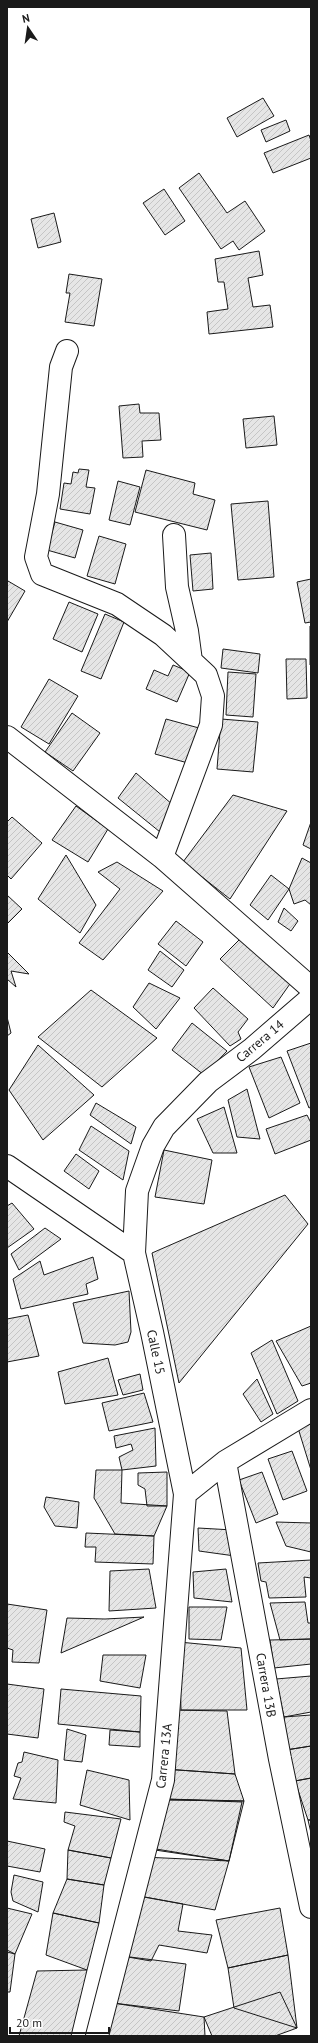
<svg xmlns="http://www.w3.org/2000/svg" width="318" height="2043" font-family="'PT Sans',sans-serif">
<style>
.building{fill:url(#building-hatch);stroke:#1a1a1a}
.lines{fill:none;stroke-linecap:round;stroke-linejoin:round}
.minor-casing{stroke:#1a1a1a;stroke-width:24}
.minor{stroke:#fff;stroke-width:22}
.labels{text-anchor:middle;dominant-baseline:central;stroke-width:3;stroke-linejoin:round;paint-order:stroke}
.street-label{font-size:13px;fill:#1a1a1a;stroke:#fff}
</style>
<defs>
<pattern id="building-hatch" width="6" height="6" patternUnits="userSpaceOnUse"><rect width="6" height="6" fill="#e6e6e6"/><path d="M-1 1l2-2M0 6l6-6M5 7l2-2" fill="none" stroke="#c5c5c5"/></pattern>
</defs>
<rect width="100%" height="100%" fill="#fff"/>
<path class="building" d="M263,98L274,116L237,137L227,118Z
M286,120L290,131L266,142L261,130Z
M309,135L311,141V158L273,173L264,153Z
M199,173L227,213L245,201L265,231L239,250L233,241L221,249L179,188Z
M164,189L185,221L165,235L143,203Z
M54,213L61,242L38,248L31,219Z
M259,251L263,275L248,278L253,307L270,305L273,327L209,334L207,312L228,309L224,282H218L215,259Z
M69,274L102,279L94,326L65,322L70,293H66Z
M139,404L140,413H159L161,440L142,441L143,457L123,458L119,406Z
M274,416L277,445L246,448L243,419Z
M79,469L89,470L86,487L95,488L90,514L60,509L64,483L71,484L73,472L78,473Z
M146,470L195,483L193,494L215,500L207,530L135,512Z
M118,481L140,487L130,525L109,520Z
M268,501L274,577L238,580L231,504Z
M55,522L83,530L75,558L47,550Z
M99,536L126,544L115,584L87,576Z
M211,553L213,589L193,591L190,555Z
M311,579V622L305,623L297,582Z
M8,581L25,591L7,622V583Z
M69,602L98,614L82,652L53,639Z
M105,614L124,622L101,679L81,671Z
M310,626H311V665H310Z
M223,649L260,654L258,673L221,668Z
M286,659H306L307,698L287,699Z
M173,665L190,672L177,702L146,689L154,670L168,676Z
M228,672L256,674L253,717L226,715Z
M49,679L78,696L49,744L21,727Z
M72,713L100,733L73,771L45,752Z
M166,719L199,728L188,763L155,754Z
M221,719L258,722L253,772L217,769Z
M136,773L173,805L165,836L118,798Z
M233,795L287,811L230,899L183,862Z
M76,806L108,829L88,862L52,840Z
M12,817L42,843L11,879L7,875V822Z
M311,822V849L303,845Z
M66,855L96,905L80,933L38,899Z
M302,858L311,863V905L305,900L294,904L289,889Z
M117,862L163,891L103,960L79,943L120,889L98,872Z
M271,875L289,889L268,920L250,905Z
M7,895L22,909L7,924Z
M284,908L298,921L291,931L278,922Z
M176,921L203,942L186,966L158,944Z
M240,939L292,981L273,1008L220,959Z
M160,951L184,970L172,987L148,970Z
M7,952L29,974L11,971L16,987L7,979Z
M149,983L180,998L156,1029L133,1007Z
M213,988L248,1019L238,1032L241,1039L230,1046L194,1008Z
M91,990L157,1038L102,1087L38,1037Z
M7,1017L11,1033L7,1036Z
M192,1023L227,1051L204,1075L172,1050Z
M311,1043V1107L309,1108L287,1051Z
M38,1045L94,1095L43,1140L9,1090Z
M281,1057L300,1103L269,1118L249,1067Z
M247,1089L260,1139L237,1137L228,1100Z
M96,1103L136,1127L131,1144L90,1115Z
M224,1107L237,1153H213L197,1119Z
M307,1115L311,1123V1140L275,1154L266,1129Z
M91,1126L129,1151L123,1180L79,1150Z
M164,1150L212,1160L204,1204L155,1197Z
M76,1154L99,1171L89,1189L64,1171Z
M285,1195L308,1224L179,1383L152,1253Z
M12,1203L34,1229L7,1248V1206Z
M45,1228L61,1239L19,1270L11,1254Z
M93,1257L98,1279L86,1284L88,1294L21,1309L13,1279L40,1261L44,1275Z
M129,1291L131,1332L128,1342L115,1345L83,1343L73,1303Z
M28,1315L39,1356L7,1362V1319Z
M311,1326V1383L302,1386L276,1341Z
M272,1340L298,1401L277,1414L251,1353Z
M108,1358L118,1395L65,1404L58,1372Z
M140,1374L143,1390L123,1395L118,1380Z
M257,1379L273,1414L261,1422L243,1394Z
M144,1393L153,1422L109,1431L102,1403Z
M311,1424V1470L298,1428Z
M155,1428L156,1466L122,1470L119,1457L133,1450L131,1444L116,1448L114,1436Z
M292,1451L307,1491L283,1500L268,1459Z
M96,1470H122L121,1503L167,1506L154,1536L115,1534L94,1498Z
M167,1472V1506H147L145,1489L138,1485V1473Z
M262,1472L278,1514L256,1523L239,1480Z
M46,1497L79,1502L77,1528L55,1526L44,1507Z
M276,1522L311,1523V1552L286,1546Z
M198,1528L233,1530L235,1556L199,1551Z
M86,1533L154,1536L153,1564L95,1562L96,1547H85Z
M311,1560V1578L304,1577L306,1597L269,1598L266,1582L261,1581L258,1563Z
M149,1569L156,1608L109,1611L110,1571Z
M226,1569L232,1602L194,1598L193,1572Z
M305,1602L308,1623H311V1639L280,1640L270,1603Z
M7,1604L47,1610L39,1663L12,1662L13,1650L7,1648Z
M189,1607H227L221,1640L189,1639Z
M144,1617L61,1653L67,1618L105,1619Z
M311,1639V1664L274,1668L270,1640Z
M179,1642L241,1648L247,1710H181Z
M103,1655H146L140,1688L100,1681Z
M311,1676V1712L284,1717L276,1679Z
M7,1684L44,1689L38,1738L7,1734Z
M61,1689L141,1696L140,1732L58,1724Z
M172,1710L227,1711L235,1774L164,1769Z
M311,1715V1746L286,1750L284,1717Z
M67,1729L86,1735L82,1762L64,1760Z
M110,1730L140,1732V1747L109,1745Z
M311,1746V1778L295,1781L286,1750Z
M24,1752L58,1760L56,1803L13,1799L21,1778L14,1776L18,1763L22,1762Z
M164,1769L235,1774L244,1801L164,1799Z
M87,1770L129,1780L130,1820L80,1805Z
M311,1778V1820H308L295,1781Z
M164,1799L242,1802L229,1861L156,1849Z
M158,1800L244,1801L229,1861L155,1850Z
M65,1812L121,1819L111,1858L68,1850L75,1826L64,1822Z
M308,1820H311V1833Z
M7,1841L45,1849L40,1872L7,1866Z
M68,1850L111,1858L104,1885L67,1879Z
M143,1857L229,1861L215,1910L139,1896Z
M14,1875L43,1882L38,1912L13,1901L11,1892Z
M67,1879L104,1885L99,1923L53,1913Z
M139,1896L183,1904L178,1931L212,1935L207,1953L159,1945L151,1961L122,1956Z
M7,1908L32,1914L15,1954L7,1950Z
M280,1908L288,1955L228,1968L216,1920Z
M53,1913L99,1923L87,1970L46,1955Z
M7,1952L15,1954L10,1992H7Z
M288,1955L297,2028L234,2008L228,1968Z
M122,1956L186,1964L179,2011L113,2003Z
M87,1970L71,2036H19L37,1971Z
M280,1992L297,2028L275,2036H212L204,2017Z
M113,2003L204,2017L205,2036H105Z"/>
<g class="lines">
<g class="minor-casing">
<path id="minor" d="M67,351L61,367L48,494L36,557L42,574L117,604L163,635L206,675L213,696L211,725L162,857
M174,535L177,587L187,631L191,661
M7,737L162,857L311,988
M7,1166L134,1253
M225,1462L280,1759L311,1907
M185,1494L225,1462L311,1410
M97,2036L163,1780L185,1494L152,1332L134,1253L137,1191L153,1146L164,1127L208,1082L252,1049L311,998"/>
</g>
<use href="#minor" class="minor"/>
</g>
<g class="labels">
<g class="street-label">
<text transform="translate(260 1041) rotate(-40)">Carrera 14</text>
<text transform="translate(156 1352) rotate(78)">Calle 15</text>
<text transform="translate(266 1685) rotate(80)">Carrera 13B</text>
<text transform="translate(164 1756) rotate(-84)">Carrera 13A</text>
</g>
</g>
<rect width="318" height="2043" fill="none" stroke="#1a1a1a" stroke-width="16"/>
<g transform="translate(28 28) rotate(347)" stroke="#ffffff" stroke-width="3" paint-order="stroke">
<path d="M0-3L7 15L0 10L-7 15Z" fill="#1a1a1a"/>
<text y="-6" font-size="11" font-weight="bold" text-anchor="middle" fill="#1a1a1a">N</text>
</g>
<path d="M10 2027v6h99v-6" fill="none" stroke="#1a1a1a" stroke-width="2"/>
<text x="16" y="2027" font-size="12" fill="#1a1a1a" stroke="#ffffff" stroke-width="3" paint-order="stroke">20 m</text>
</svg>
